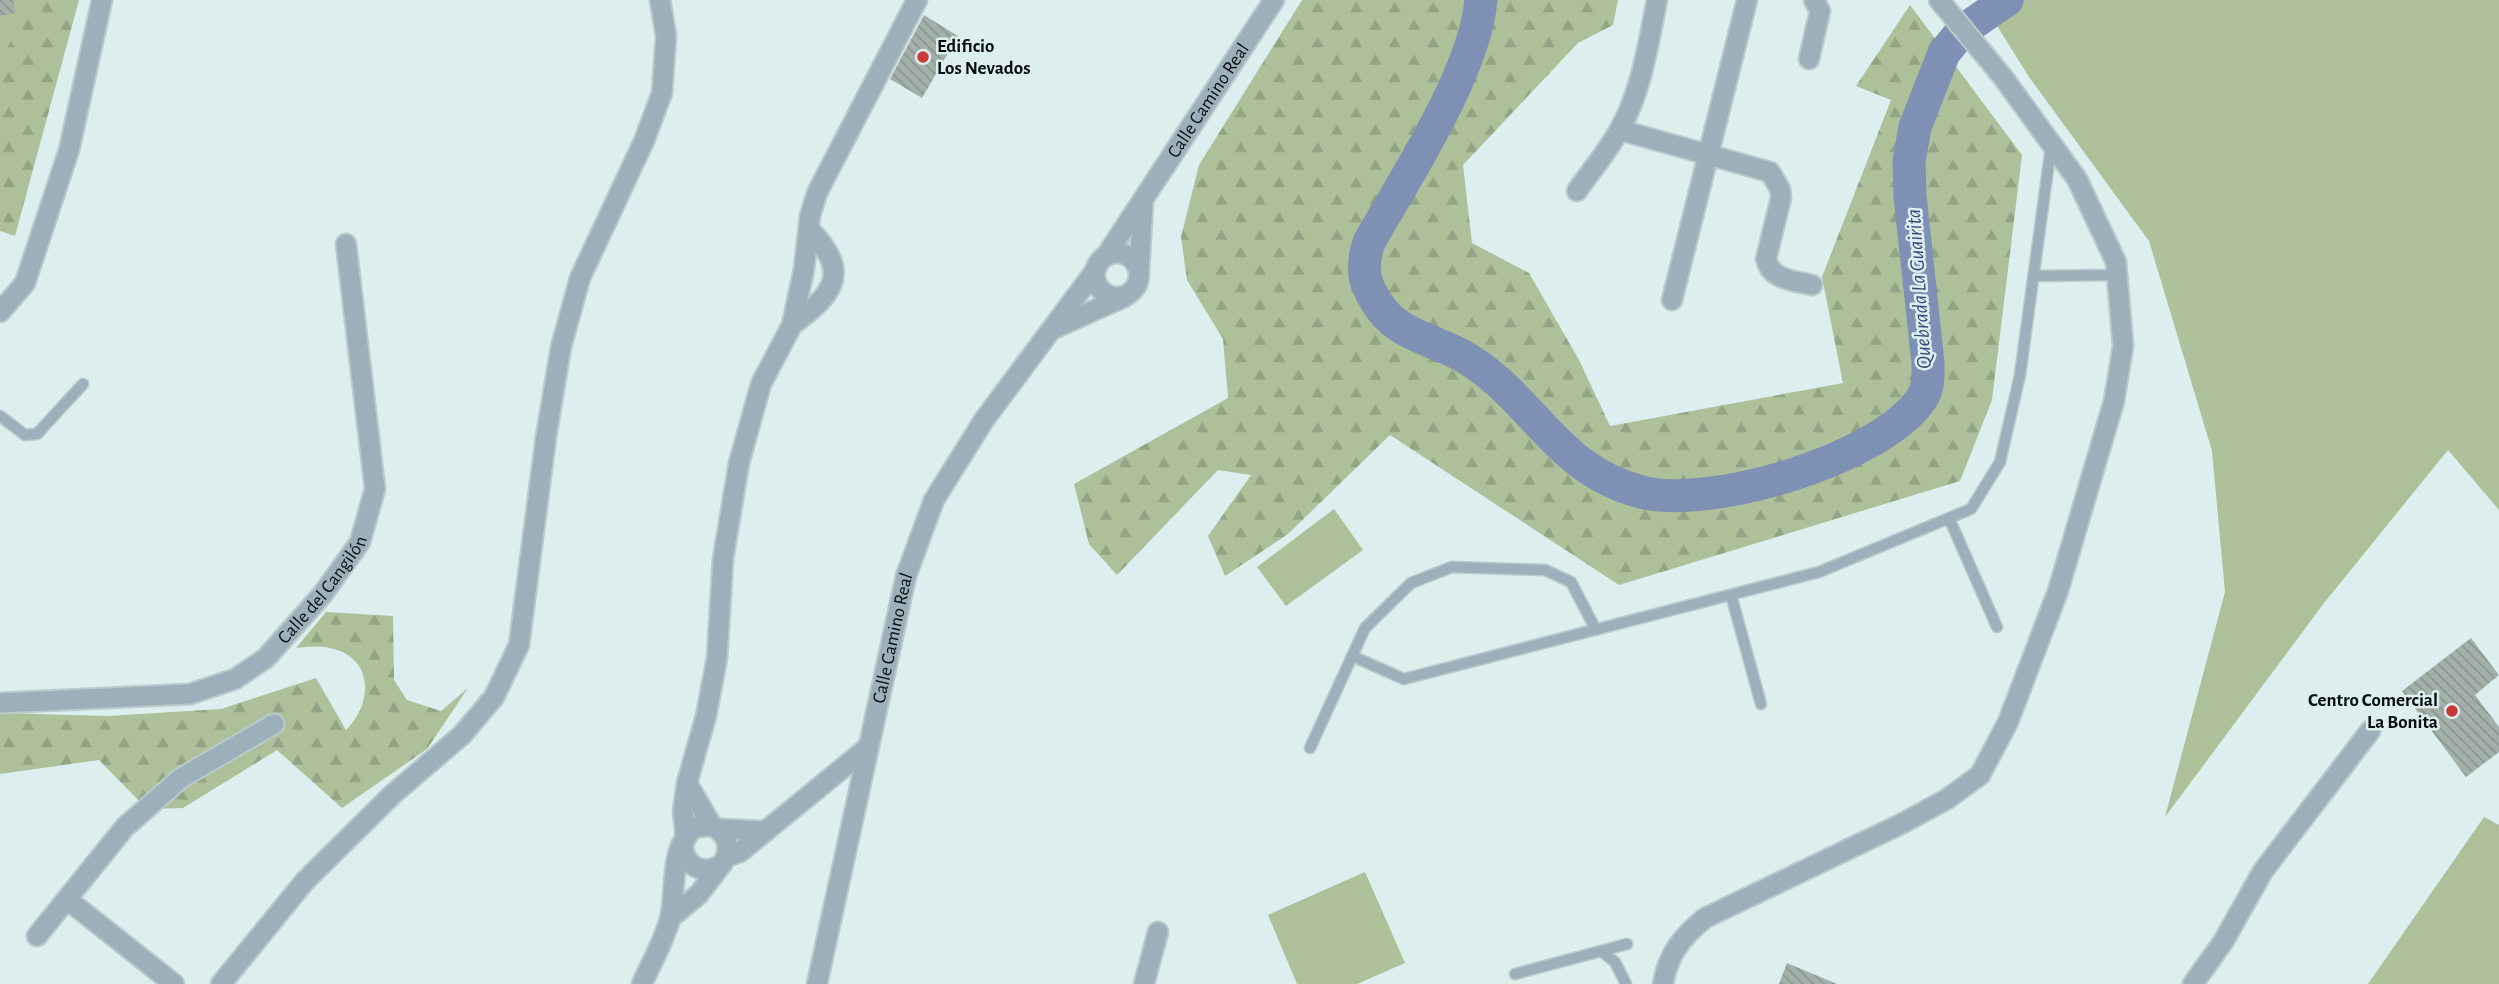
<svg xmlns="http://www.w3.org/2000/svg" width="2499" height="984" font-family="'Alegreya Sans',sans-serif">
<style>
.green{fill:#adc09a}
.forest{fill:url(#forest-firs)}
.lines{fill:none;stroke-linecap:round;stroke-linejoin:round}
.river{stroke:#7f90b5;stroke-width:33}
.building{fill:url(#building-back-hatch)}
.service-casing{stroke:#bacaca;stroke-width:13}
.minor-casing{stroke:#bacaca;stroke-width:23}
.service{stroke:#9cb0bb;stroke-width:10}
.minor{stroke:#9cb0bb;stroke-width:19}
.poi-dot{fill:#c83937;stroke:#dceeee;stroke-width:2.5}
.labels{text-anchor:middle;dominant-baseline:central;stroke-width:5;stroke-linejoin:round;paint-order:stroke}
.poi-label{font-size:19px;font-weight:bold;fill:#080d0e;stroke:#dceeee;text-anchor:start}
.street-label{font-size:19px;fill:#080d0e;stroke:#dceeee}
.water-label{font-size:21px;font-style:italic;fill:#33477a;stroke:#dceeee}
</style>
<defs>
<pattern id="forest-firs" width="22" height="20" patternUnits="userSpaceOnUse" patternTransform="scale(1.75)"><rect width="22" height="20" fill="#adc09a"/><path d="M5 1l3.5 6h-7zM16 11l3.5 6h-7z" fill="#93a484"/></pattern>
<pattern id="building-back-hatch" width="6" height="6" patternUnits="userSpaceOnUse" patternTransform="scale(1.75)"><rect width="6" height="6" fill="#a2b0a9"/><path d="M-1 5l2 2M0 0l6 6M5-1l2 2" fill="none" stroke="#8a9690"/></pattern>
</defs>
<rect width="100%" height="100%" fill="#dceeee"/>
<path class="green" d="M0,0H59L31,57L0,63Z
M1981,0H2499V510L2448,450L2324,603L2165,817L2225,592L2212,451L2149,241L2029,77Z
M1334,509L1363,550L1286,606L1257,567Z
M2484,817L2499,825V984H2368Z
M1365,872L1405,963L1357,984H1297L1268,915Z"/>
<path class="forest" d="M30,0H79L15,236L0,231V64Z
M1302,0H1618L1613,25L1578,43L1463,165L1472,243L1529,273L1579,360L1610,426L1843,383L1822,277L1891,100L1856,86L1910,5L2022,155L1992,400L1960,481L1619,585L1390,435L1288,534L1225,576L1208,536L1251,475L1218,470L1117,575L1089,544L1074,484L1228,398L1223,339L1187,280L1181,237L1199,165Z
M326,612L393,616L394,680L407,700L441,711L468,688L427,749L342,808L277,750L183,808L147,809L99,760L0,774V713L108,716L221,709L316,678L346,730C369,708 376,666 340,651C325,645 311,646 296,648Z"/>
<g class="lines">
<path class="river" d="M1481,0C1475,72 1406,177 1369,242C1360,270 1364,286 1382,310C1403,337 1439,341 1468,359C1536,402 1557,470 1641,492C1710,510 1882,459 1922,398C1929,387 1928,375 1928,363L1910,196L1909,162L1915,127L1944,53L1962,31L2007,0"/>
</g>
<path class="building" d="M0,0H13L16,13L0,16Z
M924,15L958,36L922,98L890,79Z
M2471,638L2499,675L2475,695L2499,727V752L2466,777L2402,691Z
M1787,963L1837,984H1779Z"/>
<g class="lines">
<g class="service-casing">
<path id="service" d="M2034,276L2117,275
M0,416L25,435L37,434L83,384
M1949,518L1997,627
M1731,595L1761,704
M1352,656L1404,679L1819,572L1971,509L2000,462L2020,375L2051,147
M1310,748L1365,628L1411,583L1452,567L1545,570L1571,582L1596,630
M1601,951L1627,944
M1515,974L1601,951L1615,962L1626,984"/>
</g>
<g class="minor-casing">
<g id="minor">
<path d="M1809,59L1820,11L1814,0"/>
<path d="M1620,130L1770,172L1780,189L1781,198L1766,259C1771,280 1792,280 1812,285"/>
<path d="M1577,191C1591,171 1608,151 1620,129C1642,90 1648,44 1657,0"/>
<circle cx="1117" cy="275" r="22"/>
<path id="s1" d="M1106,256L1274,0"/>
<path d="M1139,270L1143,202"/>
<path d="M1672,300L1747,0"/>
<path d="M0,312L25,283L69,150L102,0"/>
<path d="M792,325C833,294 852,274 810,230"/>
<path d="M1055,328L1124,297"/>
<path id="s2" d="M0,703L190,694L235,679L266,658L322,595L360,542L375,489L346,244"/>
<path d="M687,783L712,826"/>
<path d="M719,829L766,831"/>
<path d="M686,838L683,811L687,783L706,716L717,658L723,559L739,463L761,384L792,325L804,269L810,216L817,193L917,0"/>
<path d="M726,857L740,852L866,749"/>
<path d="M68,900L174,984"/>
<path d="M670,918L698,895L722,864"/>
<path d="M37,936L125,827L181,778L274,724"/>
<path d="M221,984L305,881L392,795L462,735L494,697L519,645L546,437L561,347L580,278L644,141L662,93L666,36L660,0"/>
<path d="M642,984C651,963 664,941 670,919C677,891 668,846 696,827L712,826C728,834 732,849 722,864C704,876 685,867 683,846"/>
<path id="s3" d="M817,984L906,576L934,500L984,420L1095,271"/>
<path d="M1144,984L1158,932"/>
<path d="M1663,984C1668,954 1682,937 1705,918L1903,823L1947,799L1980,775L2008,722L2058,591L2114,401L2123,346L2116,262L2077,179L2002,76L1939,0"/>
<path d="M2193,984L2223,942L2263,871L2370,731"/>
</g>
</g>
<use href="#service" class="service"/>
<use href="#minor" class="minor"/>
</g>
<g class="poi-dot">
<circle cx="923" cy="57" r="7"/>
<circle cx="2452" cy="711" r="7"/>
</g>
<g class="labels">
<g class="poi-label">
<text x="937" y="46">Edificio<tspan x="937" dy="22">Los Nevados</tspan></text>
<text x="2438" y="700" text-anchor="end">Centro Comercial<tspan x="2438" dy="22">La Bonita</tspan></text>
</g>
<g class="street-label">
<text stroke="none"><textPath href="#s1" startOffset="186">Calle Camino Real</textPath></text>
<text stroke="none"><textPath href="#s2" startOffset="364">Calle del Cangilón</textPath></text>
<text stroke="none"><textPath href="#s3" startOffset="354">Calle Camino Real</textPath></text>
</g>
<g class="water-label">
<text transform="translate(1919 289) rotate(-94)">Quebrada La Guairita</text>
</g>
</g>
</svg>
